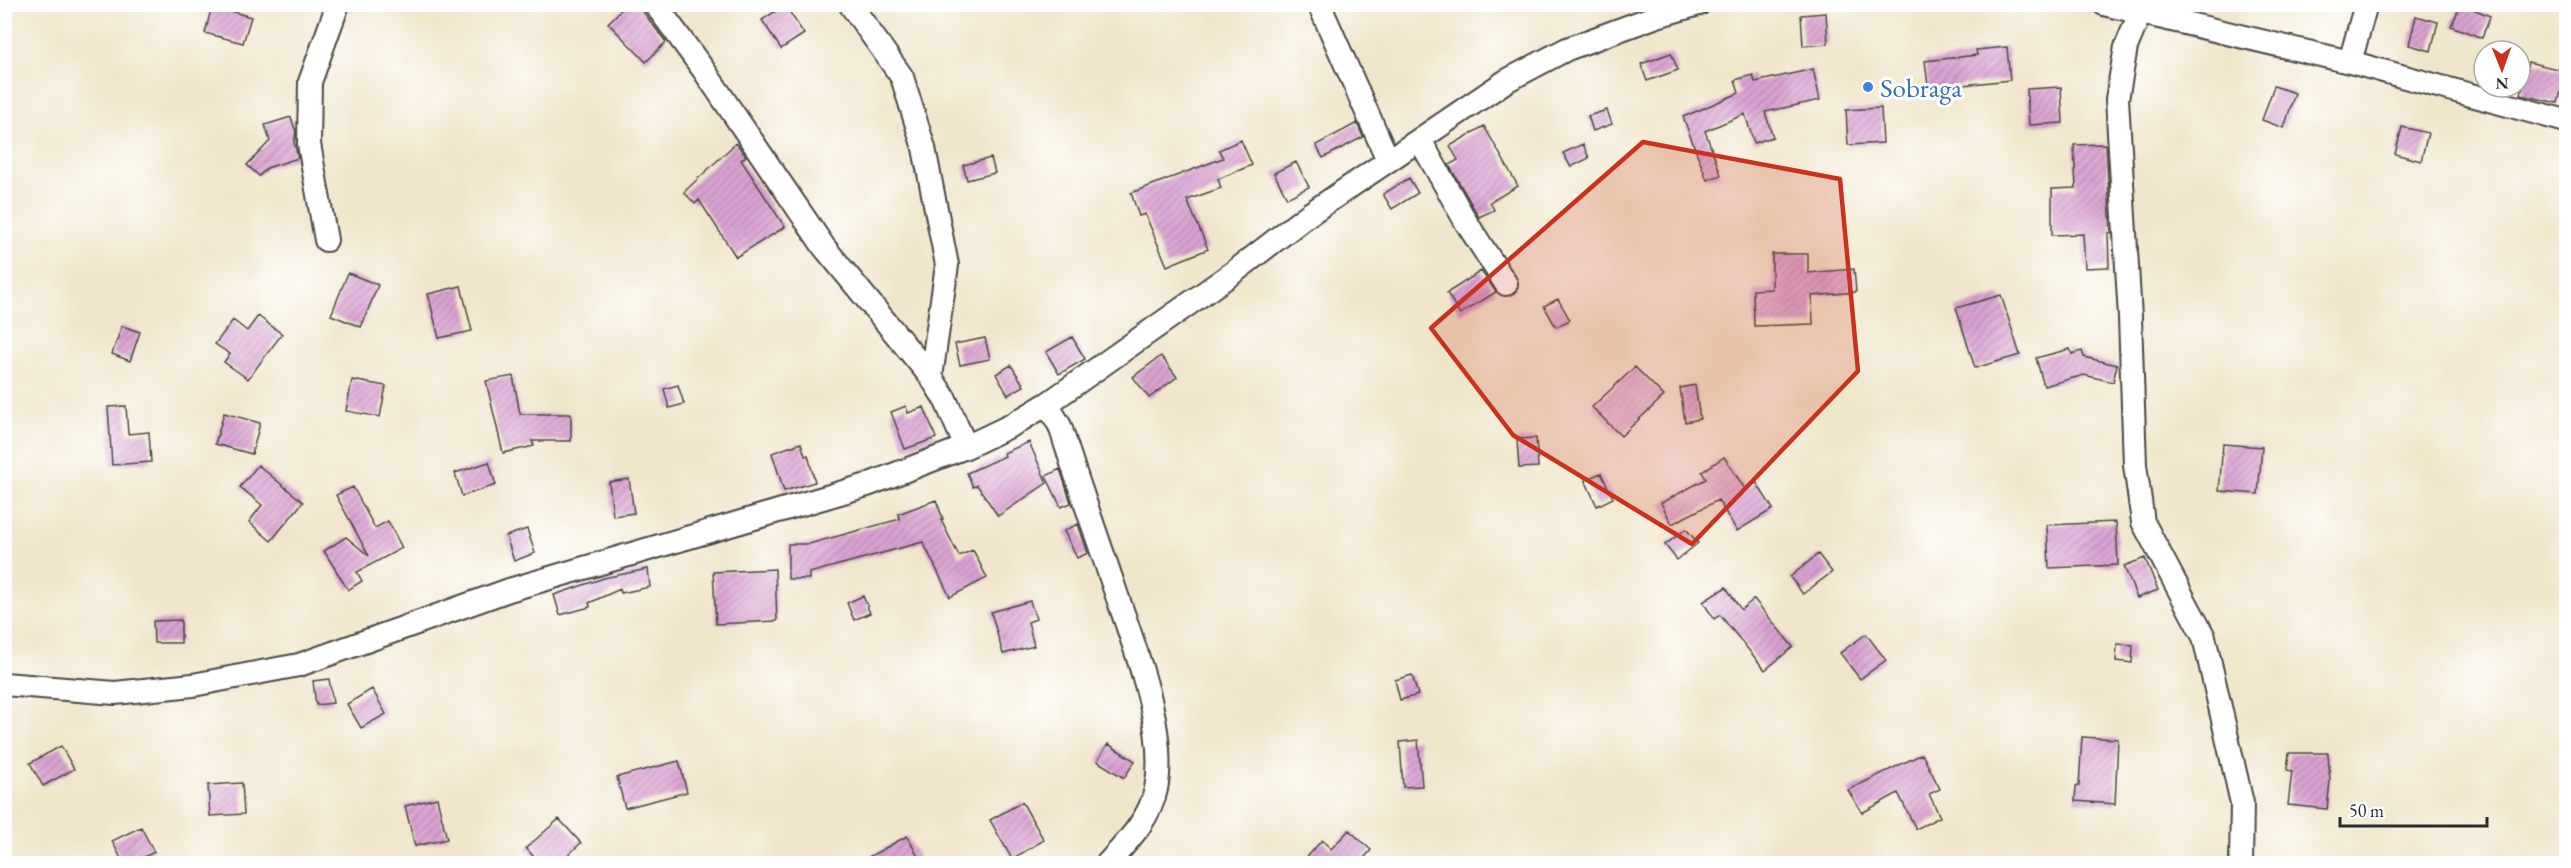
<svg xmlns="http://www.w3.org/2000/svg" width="2571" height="868" font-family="'EB Garamond',serif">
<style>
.building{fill:url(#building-hatch)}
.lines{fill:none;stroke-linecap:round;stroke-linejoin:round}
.minor-casing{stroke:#494743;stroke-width:26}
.minor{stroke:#fff;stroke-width:22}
.marked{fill:#c8321e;fill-opacity:0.2;stroke:#c8321e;stroke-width:4.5;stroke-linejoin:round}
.shop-dot{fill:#3f7fe0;stroke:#fff;stroke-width:2}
.labels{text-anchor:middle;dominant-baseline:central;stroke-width:6;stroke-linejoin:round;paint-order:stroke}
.shop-label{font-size:27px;fill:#366cbe;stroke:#fff;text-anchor:start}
</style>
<defs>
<pattern id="building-hatch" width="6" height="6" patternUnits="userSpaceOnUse" patternTransform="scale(1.5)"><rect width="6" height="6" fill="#daa2d2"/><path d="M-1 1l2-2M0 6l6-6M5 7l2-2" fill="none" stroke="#b184ab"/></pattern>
</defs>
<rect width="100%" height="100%" fill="#fff"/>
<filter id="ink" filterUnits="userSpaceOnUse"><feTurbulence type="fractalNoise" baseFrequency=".0167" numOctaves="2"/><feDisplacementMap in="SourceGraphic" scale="12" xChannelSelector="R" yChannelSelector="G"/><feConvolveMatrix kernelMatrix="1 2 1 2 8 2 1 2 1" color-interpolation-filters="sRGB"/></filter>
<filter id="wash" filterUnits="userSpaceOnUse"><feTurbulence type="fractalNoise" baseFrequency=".008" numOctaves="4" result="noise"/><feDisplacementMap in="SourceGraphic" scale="24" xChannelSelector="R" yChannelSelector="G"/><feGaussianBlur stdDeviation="1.35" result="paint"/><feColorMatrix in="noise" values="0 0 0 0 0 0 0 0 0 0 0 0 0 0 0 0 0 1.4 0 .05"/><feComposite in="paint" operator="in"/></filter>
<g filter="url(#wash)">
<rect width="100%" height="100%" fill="#f0e6cb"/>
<g id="blocks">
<path class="building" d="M627,4H637L666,42L646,62L608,23Z
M2461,4L2490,16L2482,38L2451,26Z
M785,5L804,34L781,49L762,20Z
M212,6L251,17L243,43L205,33Z
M1826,13L1828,44L1803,46L1801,15Z
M2416,16L2438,22L2431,51L2409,45Z
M2007,47L2010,80L1953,86L1954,91L1929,94L1925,61L1977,55L1976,50Z
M1671,53L1678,70L1647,81L1641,64Z
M2528,62L2566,71L2558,103L2521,95Z
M1813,69L1820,100L1765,112L1773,137L1754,143L1745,114L1705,131L1721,175L1707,180L1683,117L1739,93L1735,80L1753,75L1755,82Z
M2274,86L2295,93L2284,128L2262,120Z
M2061,87L2063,123L2029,125L2027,89Z
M1881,108L1883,143L1848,145L1846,110Z
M1607,110L1612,124L1593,131L1588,116Z
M291,117L296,132L294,142L298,158L267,168L259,176L247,165L270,141L265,125Z
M1357,123L1363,137L1323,158L1316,145Z
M1484,126L1518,186L1490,202L1494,210L1479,217L1449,165L1458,160L1450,146Z
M2402,127L2428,133L2421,161L2395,154Z
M1241,140L1252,165L1218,179L1221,188L1187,200L1208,249L1167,266L1145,214L1139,216L1131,193L1223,158L1219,150Z
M736,143L746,156L741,160L785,227L736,257L699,200L695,204L684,192Z
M1583,144L1589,158L1571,167L1563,153Z
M2106,144L2111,233H2108L2109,267L2085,268L2083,234L2052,235V189L2076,188L2074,145Z
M991,158L995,173L967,180L963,165Z
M1296,162L1309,187L1287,198L1274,173Z
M1409,178L1418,193L1392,209L1383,194Z
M1772,254H1808V273L1854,269L1856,292L1812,296L1813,324L1754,326L1753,290L1772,289Z
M1481,271L1496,292L1460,314L1447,293Z
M348,273L378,285L361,327L331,315Z
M461,286L472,331L439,338L428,294Z
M2001,295L2020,355L1975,368L1956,308Z
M1558,299L1570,320L1556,327L1544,306Z
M258,316L282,334L248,379L224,362L230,354L215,344L233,320L247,331Z
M122,326L140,332L130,361L112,354Z
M1072,337L1085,359L1059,374L1046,352Z
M985,338L990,359L960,365L955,344Z
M2070,349L2072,354L2082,351L2084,357L2117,365L2113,382L2084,375L2044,386L2036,358Z
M1161,356L1177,377L1149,398L1133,377Z
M1011,365L1024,386L1008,395L996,374Z
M1635,367L1664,396L1621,436L1592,407Z
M513,376L520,414H571V441H532L534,446L503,453L486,381Z
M352,380L386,386L380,417L346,411Z
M678,385L684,404L669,408L664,389Z
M1695,385L1700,419L1685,422L1680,388Z
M126,406L128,434L149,432L151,462L112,465L108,407Z
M906,406L908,413L924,407L936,438L905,449L891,412Z
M224,413L260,423L252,454L215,444Z
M1536,438L1538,467L1519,468L1517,439Z
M1029,442L1047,483L998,516L977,485L973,487L967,473L1005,456L1004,453Z
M801,443L805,456L808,455L815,482L784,491L772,453Z
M2223,444L2262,447L2258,494L2219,491Z
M1724,457L1745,489L1756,482L1773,509L1737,531L1718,500L1672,524L1661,503L1706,479L1702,472Z
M489,462L496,485L462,496L455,473Z
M258,465L303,502L271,541L249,522L262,505L240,487Z
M1060,469L1071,503L1061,507L1046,476Z
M1601,473L1613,498L1597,506L1585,480Z
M629,479L634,513L613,516L609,482Z
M353,487L375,528L388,521L402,548L357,572L362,581L348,590L324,551L346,537L369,556L336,495Z
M936,500L943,519L941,520L959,556L973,550L987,578L950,597L923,542L809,573V579H788V544H809L900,519L898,514Z
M2116,522L2118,565L2049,568L2047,525Z
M1078,524L1088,553L1077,558L1064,531Z
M527,529L535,553L514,561L506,536Z
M1686,529L1698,543L1677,560L1665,545Z
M1818,554L1832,572L1803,594L1790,577Z
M2145,558L2158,590L2137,598L2124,566Z
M648,569L650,587L621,593L620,589L589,603L590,607L560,615L554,595L604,578Z
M775,569L777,621L716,624L713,572Z
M1726,587L1741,610L1754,599L1793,647L1765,670L1720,615L1714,619L1703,602Z
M863,596L870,613L854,620L847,603Z
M1030,601L1036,619L1028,622L1034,646L1003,654L991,612Z
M181,620V643H154L153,621Z
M1866,634L1886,660L1860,679L1840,653Z
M2117,644L2133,645L2132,663L2116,661Z
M1412,675L1418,695L1400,700L1395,680Z
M329,679L333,703L316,705L313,681Z
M372,689L386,714L361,728L347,704Z
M2082,737L2118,739L2115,804L2075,801L2076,786H2079Z
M1418,740L1422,786L1403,787L1400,742Z
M1108,744L1135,761L1124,778L1097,761Z
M61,746L74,769L43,786L30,763Z
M2289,753H2328L2330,781L2327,809L2288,805L2292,771L2287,770Z
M1922,754L1940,789L1929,794L1940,817L1916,829L1898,793L1862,813L1848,790Z
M679,761L687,792L625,808L617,777Z
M242,783L244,814L210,816L208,785Z
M437,798L447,839L415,846L405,806Z
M1022,802L1044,840L1012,859L990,820Z
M559,819L581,843L558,864H540L526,848Z
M141,827L154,852L131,864H124L112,841Z
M1349,830L1371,850L1359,864H1301L1322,840L1331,849Z
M907,836L922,864H856Z"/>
</g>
</g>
<g filter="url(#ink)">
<use href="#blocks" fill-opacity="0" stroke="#494743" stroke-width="1.5"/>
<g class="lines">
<g class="minor-casing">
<path id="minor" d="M655,4L703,69L824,247L931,377L945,399L966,447
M850,4L902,77L924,148L947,265L931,377
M1319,4L1388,160
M2104,4L2350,62L2566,121
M2144,4L2126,47L2117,99L2130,317L2135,465L2143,522L2204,637L2242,803L2241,864
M2350,62L2366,4
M1420,140L1466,222L1506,284
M326,240L309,144L310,82L338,4
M1047,404L1060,426C1077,481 1097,536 1115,590C1134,646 1168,730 1156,789C1150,819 1127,842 1107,864
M4,684L115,693L193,685L299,665L509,590L867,485L966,447L1012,425L1047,404L1234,272L1308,215L1506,81L1567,49L1657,16L1699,4"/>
</g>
<use href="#minor" class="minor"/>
</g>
</g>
<path class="marked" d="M1643,142L1840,179L1858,371L1692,544L1513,435L1431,328Z"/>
<circle class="shop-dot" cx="1868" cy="87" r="6"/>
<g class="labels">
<g class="shop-label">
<text x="1880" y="87">Sobraga</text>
</g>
</g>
<rect width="2571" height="868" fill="none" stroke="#fff" stroke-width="24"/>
<g transform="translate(2502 69) rotate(179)"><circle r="28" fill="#ffffff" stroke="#aaaaaa" stroke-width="1.5"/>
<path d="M0-4.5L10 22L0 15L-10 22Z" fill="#c8321e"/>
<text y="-9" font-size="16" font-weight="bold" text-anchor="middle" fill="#2b2b2b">N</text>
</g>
<path d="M2340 817v9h147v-9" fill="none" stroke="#2b2b2b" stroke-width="3"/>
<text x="2349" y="817" font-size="18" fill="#2b2b2b" stroke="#ffffff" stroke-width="4.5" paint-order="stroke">50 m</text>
</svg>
